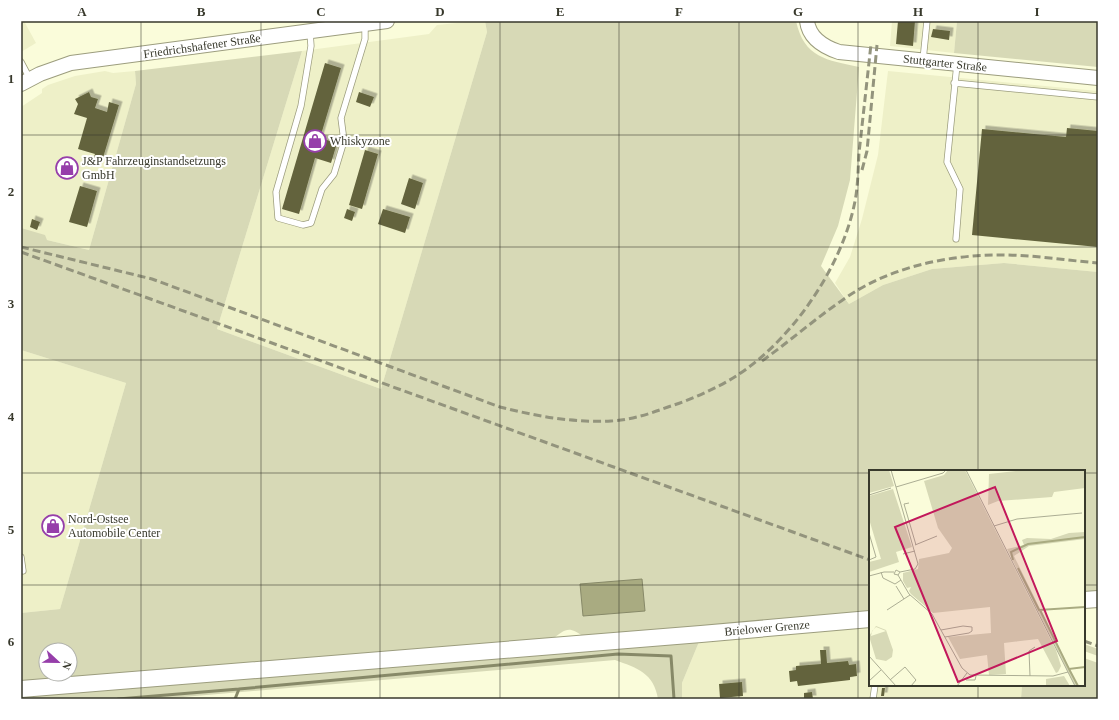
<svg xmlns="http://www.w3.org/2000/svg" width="1119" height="720" font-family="'Times New Roman',serif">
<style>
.built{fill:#eef0c8}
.green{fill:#d7d9b6;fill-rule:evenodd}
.water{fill:#a9ab81;stroke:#878968}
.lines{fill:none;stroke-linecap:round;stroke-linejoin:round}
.stream{stroke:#878968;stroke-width:3}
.building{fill:#63643d;filter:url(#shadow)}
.service-casing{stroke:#9c9d7e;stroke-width:7}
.tertiary-casing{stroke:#9c9d7e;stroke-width:16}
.secondary-casing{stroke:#9c9d7e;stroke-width:18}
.service{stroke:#fff;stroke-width:5.5}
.tertiary{stroke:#fff;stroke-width:14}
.secondary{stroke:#fff;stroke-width:16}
.rail{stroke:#93947d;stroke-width:3;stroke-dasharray:8 4;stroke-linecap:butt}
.grid{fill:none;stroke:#38392c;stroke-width:1;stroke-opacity:0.55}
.labels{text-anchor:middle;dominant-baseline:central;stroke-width:4;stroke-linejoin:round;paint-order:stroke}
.street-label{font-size:12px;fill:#38392c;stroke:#fff}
.poi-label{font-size:12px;fill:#38392c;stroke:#fff;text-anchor:start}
.inset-river{fill:none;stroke:#a9ab81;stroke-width:2}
.inset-road{fill:none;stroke:#acae94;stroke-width:1}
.view{fill:#c2185b;fill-opacity:0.15;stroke:#c2185b;stroke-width:2}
.inset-edge{fill:none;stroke:#38392c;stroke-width:2}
.neatline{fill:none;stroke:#38392c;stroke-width:1.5}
.grid-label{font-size:13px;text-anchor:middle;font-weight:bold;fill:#38392c}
</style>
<defs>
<filter id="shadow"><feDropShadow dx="3.5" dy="-3.5" stdDeviation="0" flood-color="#0004"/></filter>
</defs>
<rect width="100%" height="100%" fill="#fafcda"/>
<path class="built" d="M21,21H24L36,43L21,52Z
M477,21H485L487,32L381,389L217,329L302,51L429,34L437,25Z
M892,21H957L954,53L890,46Z
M105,71L113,73L135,71L136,84L89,250L47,240L21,228V107L42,93V89L48,85L75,76Z
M888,71L1098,91V272L1004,263L932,269L883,285L849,304L835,283L850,257L862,219L878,155Z
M21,350L126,383L60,609L21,613Z
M870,622V685H1022L1021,699H682V683L701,637Z"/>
<path class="green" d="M485,21H796C804,58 827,60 859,67L850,180L838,226L821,266L849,304L883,285L932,269L1004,263L1098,272V593L1084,594V471H870V612L584,637C568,625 566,629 551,640L21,683V613L60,609L126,383L21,350V228L45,235L47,240L89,250L136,84L135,71L302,51L217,329L381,389L487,32ZM46,650H70V674H46Z
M957,21H1098V67L954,53Z
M701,637L682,683V699H658C654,673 637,668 615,660L160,699H21V695Z
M1084,644L1098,649V656L1084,651Z
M1084,658L1098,663V699H1021L1022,685H1084Z"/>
<path class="water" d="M642,579L645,611L583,616L580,584Z"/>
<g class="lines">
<path class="stream" d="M118,699L239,689
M235,699L239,689L618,654L671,656L674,699"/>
</g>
<path class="building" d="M898,21H915L913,46L896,44Z
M933,29L950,31L949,40L931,37Z
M325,63L341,68L320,138L337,143L331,163L315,158L299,214L282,209Z
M89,92L91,97L98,99L95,108L107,112L109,102L119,105L102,161L93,159L95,154L78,149L87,118L74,114L78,104L75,99Z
M359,92L374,97L370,107L356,102Z
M1067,128L1098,131V247L972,235L982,129L1066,137Z
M365,150L378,154L362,209L349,205Z
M409,178L423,183L415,209L401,204Z
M80,186L97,191L87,227L69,222Z
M347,209L355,212L352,221L344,218Z
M383,209L410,217L405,233L378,224Z
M32,219L40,222L37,230L30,227Z
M820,650H826L827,663L848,661L849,665L856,664L857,676L850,677V680L798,686L797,681L790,682L789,671L796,670V666L821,664Z
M742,682L743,696L720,698L719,684Z
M882,688H885L884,696H881Z
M812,692L813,699H804V693Z"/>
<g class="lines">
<g class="service-casing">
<path id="service" d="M310,32L311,46L301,106L276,192L278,218L303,225L311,223L322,189L334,174L344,141L341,118L365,39V24
M923,60L927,21
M21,62L30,79
M954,83L1098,97
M956,239L960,189L947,162L957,64
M21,557L23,571
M873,699L875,685"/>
</g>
<g class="tertiary-casing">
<path id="tertiary" d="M807,21C809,38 824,47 839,52L1098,78
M21,84L40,74L71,63L387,21"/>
</g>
<g class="secondary-casing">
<path id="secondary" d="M1084,600L1098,599
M21,689L701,634L870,619"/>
</g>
<use href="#service" class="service"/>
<use href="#tertiary" class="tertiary"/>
<use href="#secondary" class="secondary"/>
<path class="rail" d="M862,170L867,151L877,45
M21,247L152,279L500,407C536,416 573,423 611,421C631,420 649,414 668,407C690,400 713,390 733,378C790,343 840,270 854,206C858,189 858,170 859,153C863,117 867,81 871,44
M21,252L870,560
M762,361C790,341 816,318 844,299C886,269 942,256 993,255C1027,254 1063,260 1098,263
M1084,641L1098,646"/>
</g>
<path class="grid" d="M141,21V699M261,21V699M380,21V699M500,21V699M619,21V699M739,21V699M858,21V699M978,21V471M21,135H1098M21,247H1098M21,360H1098M21,473H870M1084,473H1098M21,585H870M1084,585H1098M978,685V699"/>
<defs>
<g id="shop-ring" transform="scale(1.15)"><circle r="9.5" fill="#fff" stroke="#963eaa" stroke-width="1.5"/><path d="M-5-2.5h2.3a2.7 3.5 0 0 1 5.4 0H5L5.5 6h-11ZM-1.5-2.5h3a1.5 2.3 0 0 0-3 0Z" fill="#963eaa"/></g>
</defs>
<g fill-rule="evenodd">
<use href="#shop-ring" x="315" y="141"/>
<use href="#shop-ring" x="67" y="168"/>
<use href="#shop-ring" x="53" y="526"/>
</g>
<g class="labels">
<g class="street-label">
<text transform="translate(202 46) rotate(-8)">Friedrichshafener Straße</text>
<text transform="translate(945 63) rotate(6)">Stuttgarter Straße</text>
<text transform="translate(767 628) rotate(-5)">Brielower Grenze</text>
</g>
<g class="poi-label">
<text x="330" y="141">Whiskyzone</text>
<text x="82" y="161">J&amp;P Fahrzeuginstandsetzungs<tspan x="82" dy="14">GmbH</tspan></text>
<text x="68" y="519">Nord-Ostsee<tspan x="68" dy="14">Automobile Center</tspan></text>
</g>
</g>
<g transform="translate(869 470)">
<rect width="216" height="216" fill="#fafcda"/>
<path d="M0,0H20L25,16L0,23ZM79,0H96L187,180L192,196L189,202L187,203L169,169L135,173L137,204L120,205L118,185L91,189L79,167L122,163L121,137L64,143L42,124L40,121L42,117L38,118L34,111V103L49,99L50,89L80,83L83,78L69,58L55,11L75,5ZM155,0H216V18L185,22L183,27L129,31L119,35L120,4ZM24,19L43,77L27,82L30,92L0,102V92L12,89L0,49V26ZM216,62V69L160,76L145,86L209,216H206L138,79L155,75L153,70L158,68L182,69L200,63ZM7,156L17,160L24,180L23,187L17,191L7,189L0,166ZM7,157L17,161L2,166L3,161ZM195,206L201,216H177V209Z" fill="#d7d9b6" fill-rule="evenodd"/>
<path class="inset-river" d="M144,90L142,82L159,74L216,67M149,98L170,140L216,137M171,140L200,199L216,197M200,199L209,216"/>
<path class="inset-road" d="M22,0L27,17M97,0L206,216M0,25L22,18M40,33L35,34L47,75M125,56L148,49L213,43M0,63L7,87L0,90M46,75L68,66M34,84L46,81M12,102L14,108L26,114L32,110M31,102L46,99L49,94L27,17L74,3L77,0M29,105L25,104L27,100L31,102L29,105L40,124L63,144L93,198L101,205L184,206L199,202M0,106L15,102H25M27,116L35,129M18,140L41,125M72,160L94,156L103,157V161L100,163L76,167M0,186L27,216M161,206L160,181L166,177M21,210L36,197L47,210L42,216M97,210H106L107,206M0,211L12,200M88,216L98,203"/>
<path class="view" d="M126,17L188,171L89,212L26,57Z"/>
<rect width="216" height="216" class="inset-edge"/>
</g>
<rect width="1119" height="720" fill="none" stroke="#ffffff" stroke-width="44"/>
<g transform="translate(58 662) rotate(112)"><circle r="19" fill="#ffffff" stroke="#afb0ab"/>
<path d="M0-3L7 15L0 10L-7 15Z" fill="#963eaa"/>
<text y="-6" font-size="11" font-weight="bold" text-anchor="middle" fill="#38392c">N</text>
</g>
<rect x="22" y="22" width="1075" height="676" class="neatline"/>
<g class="grid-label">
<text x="82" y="16">A</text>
<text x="201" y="16">B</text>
<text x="321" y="16">C</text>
<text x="440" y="16">D</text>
<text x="560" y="16">E</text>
<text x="679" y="16">F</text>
<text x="798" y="16">G</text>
<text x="918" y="16">H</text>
<text x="1037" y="16">I</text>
<text x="11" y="83">1</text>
<text x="11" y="196">2</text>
<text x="11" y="308">3</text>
<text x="11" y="421">4</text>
<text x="11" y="534">5</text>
<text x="11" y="646">6</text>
</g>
</svg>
